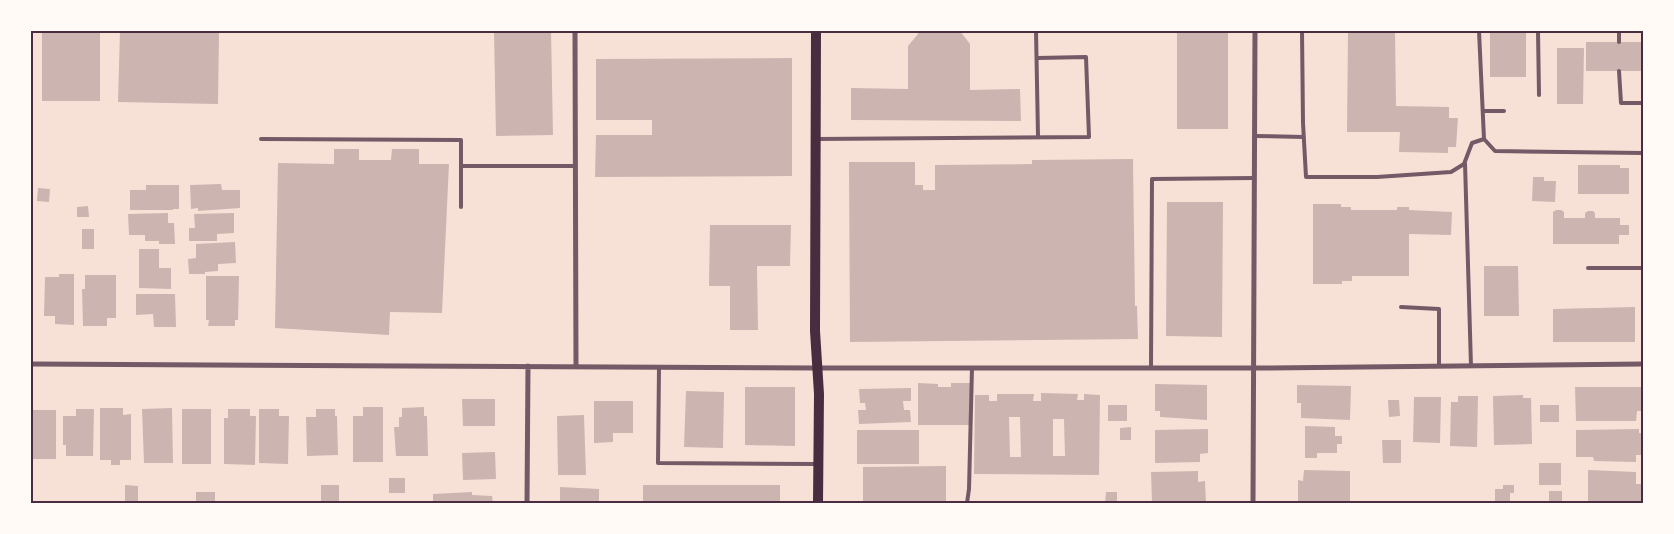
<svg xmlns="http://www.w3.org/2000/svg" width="1674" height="534" font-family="'Titillium Web',sans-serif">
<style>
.building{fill:#ccb4b1;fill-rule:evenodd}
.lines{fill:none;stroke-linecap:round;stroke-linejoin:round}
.service{stroke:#755966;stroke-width:4}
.minor{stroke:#755966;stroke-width:5}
.secondary{stroke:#4a2c40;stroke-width:10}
.neatline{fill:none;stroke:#4a2c40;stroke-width:2}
</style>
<rect width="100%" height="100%" fill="#f7e1d7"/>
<path class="building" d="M42,31H100V101H42Z
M120,31H219L218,104L118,102Z
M494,31H551L553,135L496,136Z
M918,31H960L970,44V90L1020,89L1021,121L851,120V88L908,89V46L918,34Z
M1177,31H1228V129H1177Z
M1348,31H1395L1396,106L1449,107V118H1458L1456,147H1448V153L1399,152L1400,132H1347Z
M1490,31H1526V77H1490Z
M1586,42H1643V71H1586Z
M1557,48H1584L1583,104H1557Z
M792,58V176L595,177L596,135H652V120H596V59Z
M334,149H359V160H391L392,149H419V164H449L442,313L390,312L389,335L275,328L278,163L334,164Z
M1133,159L1135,306H1137L1138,339L850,342L849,162H915V185H923V190H935V165L1032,164V160Z
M1578,165H1620V168H1629V194H1578Z
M1533,177H1544V181H1556L1555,202L1532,201Z
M221,184L222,190H240V208L198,211V208L191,209L190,185Z
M146,185H179V209H173V210H130V190H146Z
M38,188L50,189L49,202L37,201Z
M1167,202H1223L1222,337L1166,336Z
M1313,204H1341V207H1351V210H1397V207H1409V210L1452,212L1451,235L1409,234V276H1352V281H1342V284H1313Z
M88,206L89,217H77V207Z
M1556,210H1561L1564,212V218H1585V213L1588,211H1593L1595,213V218H1620V225H1629V235H1619V244H1553V212Z
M168,213V223H174L175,244H159V241H145V235H129L128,214Z
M234,213V233L217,234V241H189V228H195L194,214Z
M710,225H791L790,266H757L758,330H730V286H709Z
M82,229H94V249H82Z
M235,242L236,263L218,264V271L205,272V274H189L188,259L196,258V244Z
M139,249H159V268H171V289L139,288Z
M1484,266H1518L1519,316H1484Z
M59,274H74V325L55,324V316H44L45,277H59Z
M85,275H116V318H107V326H83L82,289H85Z
M206,276H239L238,320H235V326H208L209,320H206Z
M136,294H175L176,327H154L153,314L136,315Z
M1635,307V342H1553V309Z
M918,383L938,384V387H951V383H970V425H918Z
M1155,384L1207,385V420L1160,417V411H1155Z
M1297,385L1351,386L1350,420L1301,418V403H1297Z
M745,387H795V446L745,445Z
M1575,387H1643V411H1637L1636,421H1576Z
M911,388V401H903L904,410H910L911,422L859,424L858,410H866L865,403H860L859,389Z
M686,391L724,392L723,448L684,447Z
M1041,393L1078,394L1077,400H1084V394L1100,395L1099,475L974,474L975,395H989V401H997V394H1034L1033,401H1041ZM1009,417H1020L1021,457H1010ZM1053,419H1064L1065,456H1053Z
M1523,395V398H1531L1532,444L1494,445L1493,396Z
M1458,396H1478L1477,447L1450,446L1451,402H1458Z
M1414,397H1441L1440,443L1413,442Z
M462,399H495V426H463Z
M1388,400H1399L1400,416L1389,417Z
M594,401H633V433H613V442L594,443Z
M1108,405H1127V421H1108Z
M1540,405H1559V422H1540Z
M363,407H383V462H353V416H363Z
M424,407V416H427L428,456H396L394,427H399V417H402V408Z
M100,408H123V415L131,414V460H120V465H111V460H100Z
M172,408L173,463H144L142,409Z
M76,409H94L93,456H66V445H63V416H76Z
M182,409H211V464H182Z
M228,409H250V416H256L255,465L224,464V418H228Z
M259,409H279V416H289L288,464L259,463Z
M316,409H335V416H337L338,455L307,456L306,417H316Z
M31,410H56V459H31Z
M584,415L586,475H558L557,416Z
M1305,426L1335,427V436H1342V444H1337V453H1317V458H1305Z
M1131,427V440H1120V428Z
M1208,429V453L1200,454V462L1155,463V430Z
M1639,429V433H1643V455H1636V462L1594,461L1593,457H1576V430Z
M857,430H919V464H857Z
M1382,440H1401V463H1383Z
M495,452L496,479L463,480L462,453Z
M1539,463H1561V485H1539Z
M946,466V503H863V467Z
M1304,470L1350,471V503H1298V480L1303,481Z
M1588,470L1636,472V484H1643L1642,501H1588Z
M1198,471V482L1205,481L1206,503H1152L1151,472Z
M389,478H405V493H389Z
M125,485L138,486V503H125Z
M321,485H339V501H321Z
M643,485H780V503H643Z
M1503,485H1514V493H1510V503H1495V489H1503Z
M560,487L599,489V503H560Z
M1549,491H1562V502H1549Z
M196,492H215V503H196Z
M472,492V495L492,496L493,503H433V494Z
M1106,492H1117V503H1105Z"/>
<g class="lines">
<path class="service" d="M1036,31L1038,136
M1302,31L1303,123L1306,177H1377L1451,172L1464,164L1472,143L1484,139
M1479,31L1484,139L1495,151L1643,153
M1538,31L1539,95
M1619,31V42
M1619,71L1621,103H1643
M1483,111H1504
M1255,136L1304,137
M261,139L461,140V207
M816,139L1089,137L1086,57L1037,58
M1465,163L1471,366
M462,166H575
M1588,268H1643
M1401,307L1439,309V366
M659,367L658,463L816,464
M1151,368L1152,179L1254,178
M967,503L969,489L972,368"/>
<path class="minor" d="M575,31L576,366
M31,364L817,368H1269L1643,364
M527,503L528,366
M1253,503L1255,31"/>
<path class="secondary" d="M816,31L815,331L819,394L818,503"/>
</g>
<rect width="1674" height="534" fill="none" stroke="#fffaf5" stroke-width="65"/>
<rect x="32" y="32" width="1610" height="470" class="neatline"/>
</svg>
